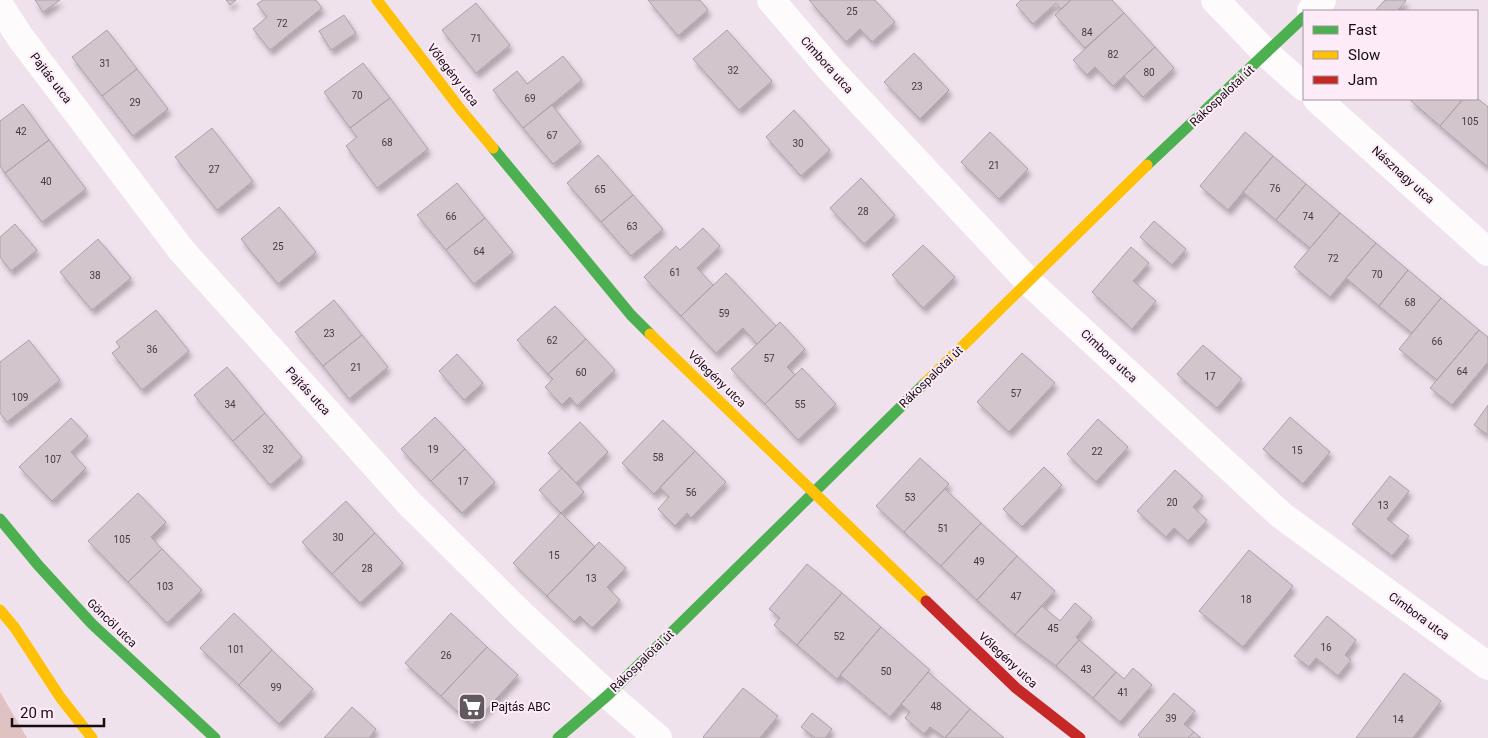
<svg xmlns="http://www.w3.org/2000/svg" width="1488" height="738" font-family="Roboto,sans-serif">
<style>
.green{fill:#e1c2c3}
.building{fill:#d2c6cc;stroke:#aca1a7;filter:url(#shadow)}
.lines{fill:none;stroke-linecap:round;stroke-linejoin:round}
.street{stroke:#fdfbfc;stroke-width:28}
.fast{stroke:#4caf50;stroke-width:11}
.slow{stroke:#ffc107;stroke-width:11}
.jam{stroke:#c62828;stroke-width:11}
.labels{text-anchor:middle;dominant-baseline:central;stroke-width:4;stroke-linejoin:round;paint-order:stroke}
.number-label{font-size:10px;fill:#443b41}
.street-label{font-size:12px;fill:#150d13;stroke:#fdecf8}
.poi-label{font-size:12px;fill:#150d13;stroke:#fdecf8;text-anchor:start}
</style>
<defs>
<filter id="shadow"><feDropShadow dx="3" dy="5.5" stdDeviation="2.5" flood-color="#0004"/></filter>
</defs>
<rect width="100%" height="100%" fill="#f0e2ec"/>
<path class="green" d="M0,692L27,738H0Z"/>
<path class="building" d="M35,0H60L43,12Z
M226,0H236L230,5Z
M263,0H316L322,8L270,50L253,29L267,17L257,4Z
M648,0H700L708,10L678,36Z
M809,0H875L895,22L872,42L860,29L846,42Z
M1021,0H1071L1061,9L1056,3L1033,24L1016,5Z
M1071,0H1112L1124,13L1085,48L1055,15Z
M1385,0H1405L1406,1L1397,11H1375Z
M476,3L510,45L476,73L442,30Z
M1124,13L1155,47L1113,86L1095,67L1087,75L1073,60Z
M344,15L356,33L331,50L319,31Z
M107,30L137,69L102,96L72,57Z
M727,30L772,81L739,110L693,59Z
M1155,47L1174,68L1143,97L1124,76Z
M914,53L949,90L920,119L884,82Z
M563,56L582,80L523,128L493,90L517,71L527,84Z
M363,63L390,98L350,128L324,92Z
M137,69L168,109L133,136L102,96Z
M390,98L428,149L377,188L346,146L357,137L350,128Z
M1477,98L1488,107V167L1440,126L1463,99Z
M1409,99H1463L1440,126Z
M23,104L49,140L5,173L0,166V121Z
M552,105L581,142L553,164L523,128Z
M794,110L830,150L801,176L766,137Z
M212,128L253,181L217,210L175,157Z
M990,132L1028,169L999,199L961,162Z
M1245,132L1273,156L1228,210L1200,186Z
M49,140L86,189L42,222L5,173Z
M598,155L633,195L601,222L567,183Z
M1273,156L1306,184L1276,220L1243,192Z
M861,178L895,215L864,244L830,208Z
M457,183L485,218L446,250L417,215Z
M1306,184L1340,213L1310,248L1276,220Z
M633,195L663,229L631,256L601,222Z
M279,207L316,252L278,284L241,239Z
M1340,213L1376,243L1330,297L1294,267Z
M485,218L513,252L474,284L446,250Z
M1154,221L1186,249L1172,265L1140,237Z
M15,224L37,250L11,271L0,257V237Z
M703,228L720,246L697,268L713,285L681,316L644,277L676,246L680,250Z
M98,239L131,278L92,310L60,272Z
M1376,243L1408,270L1379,306L1346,278Z
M923,245L955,277L923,308L892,275Z
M1131,247L1149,263L1133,281L1156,301L1132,329L1092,292Z
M1408,270L1441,298L1412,333L1379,306Z
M726,273L776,326L757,344L743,328L716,353L681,316Z
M1441,298L1479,330L1437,380L1399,349Z
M334,300L362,335L323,366L295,332Z
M555,306L586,339L548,374L517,340Z
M156,310L189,351L142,390L112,353L120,347L116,342Z
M780,322L805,349L787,367L795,375L765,404L731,369Z
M1479,330L1488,337V362L1452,405L1430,388Z
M362,335L388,367L349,399L323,366Z
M586,339L615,370L577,406L570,397L562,405L545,387L553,379L548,374Z
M29,340L60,380L7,422L0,413V362Z
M1203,345L1242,379L1217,408L1177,374Z
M1022,353L1055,383L1009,432L977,402Z
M457,354L483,383L464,400L439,371Z
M227,367L265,413L233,441L194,395Z
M802,368L836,404L798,440L765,404Z
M1488,405V435L1474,425Z
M265,413L302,457L270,485L233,441Z
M435,417L465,449L431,481L401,449Z
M1290,417L1330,452L1303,484L1263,449Z
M71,418L88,436L71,452L86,468L52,501L19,467Z
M1098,419L1128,447L1096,482L1067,454Z
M663,420L695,451L654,494L622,463Z
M580,422L608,452L576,483L548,453Z
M465,449L495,482L462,513L431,481Z
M695,451L726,482L691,518L687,513L675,526L658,509L669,497L660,487Z
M920,458L949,484L904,532L876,506Z
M1044,467L1062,485L1022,527L1003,509Z
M562,468L584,492L561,513L539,490Z
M1175,470L1203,496L1193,507L1207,520L1188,541L1174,528L1166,537L1137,511Z
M1390,476L1409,491L1387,519L1409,536L1392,556L1352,524Z
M945,489L981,523L941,566L904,532Z
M138,493L166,522L151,537L162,549L128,582L88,541Z
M346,501L375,533L332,574L302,542Z
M561,513L595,547L547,596L513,563Z
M981,523L1017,556L977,600L941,566Z
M375,533L403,563L360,603L332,574Z
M599,542L626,568L607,587L620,600L592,628L580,616L574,622L547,596Z
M162,549L202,590L167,623L128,582Z
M1249,550L1293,586L1243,647L1199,611Z
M1017,556L1055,591L1015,635L977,600Z
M807,564L842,593L797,645L774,625L780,618L769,609Z
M842,593L881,627L837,679L797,645Z
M1075,603L1092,618L1076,637L1079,640L1056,666L1015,635L1042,606L1060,621Z
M234,613L272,650L239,685L200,648Z
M451,613L487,647L441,696L405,663Z
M1327,616L1356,640L1345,655L1351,660L1338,676L1316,658L1309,667L1294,656Z
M881,627L930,670L890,717L840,675Z
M1079,640L1116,672L1093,698L1056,666Z
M487,647L518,675L472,725L441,696Z
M272,650L313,689L279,724L239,685Z
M1133,668L1152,685L1120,722L1093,698L1116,672L1124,679Z
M928,672L970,709L945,738L930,727L924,734L905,718L910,712L901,704Z
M1404,673L1441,701L1413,738H1356Z
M743,688L778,716L760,738H704L703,737Z
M1174,693L1195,711L1184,724L1194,732L1188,738H1141L1138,735Z
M352,707L376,729L369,738H324Z
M970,709L1004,738H945Z
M812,713L832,729L825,738H815L801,727Z
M1194,732L1201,738H1188Z"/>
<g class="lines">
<path class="street" d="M771,0L830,69L1029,282L1281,515L1488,666
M1215,0L1267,54L1304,87
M0,6L20,37L182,251L410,504L522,615L608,695L658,738
M1311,11L1322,0
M1317,99L1488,252"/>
<path class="fast" d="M493,148L631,315L650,334
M1147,165L1304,17
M0,519L38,565L92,624L215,738
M558,738L608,695L926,382"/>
<path class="slow" d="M377,0L461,110L493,148
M650,334L926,601
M926,382L1147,165
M0,610L15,628L60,697L92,738"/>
<path class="jam" d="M926,601L1016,688L1080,738"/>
</g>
<defs>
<g id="supermarket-square" transform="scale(1.4375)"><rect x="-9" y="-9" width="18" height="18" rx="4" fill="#62585f" stroke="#fdecf8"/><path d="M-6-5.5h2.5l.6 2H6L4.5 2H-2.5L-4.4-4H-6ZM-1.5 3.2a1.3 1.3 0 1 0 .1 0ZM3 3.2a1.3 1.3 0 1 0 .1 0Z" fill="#fff"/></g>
</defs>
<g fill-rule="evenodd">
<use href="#supermarket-square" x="472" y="707"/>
</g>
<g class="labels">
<g class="number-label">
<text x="852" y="11">25</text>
<text x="282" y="23">72</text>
<text x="1087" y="32">84</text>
<text x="476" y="38">71</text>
<text x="1113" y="54">82</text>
<text x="105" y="63">31</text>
<text x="733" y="70">32</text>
<text x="1149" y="72">80</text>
<text x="917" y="86">23</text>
<text x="357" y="95">70</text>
<text x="530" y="98">69</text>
<text x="135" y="102">29</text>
<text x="1470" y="121">105</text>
<text x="21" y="131">42</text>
<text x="552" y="135">67</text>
<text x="387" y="142">68</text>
<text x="798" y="143">30</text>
<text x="994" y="165">21</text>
<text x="214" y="169">27</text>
<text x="46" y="181">40</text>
<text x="1275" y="188">76</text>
<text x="600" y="189">65</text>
<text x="863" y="211">28</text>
<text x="451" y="216">66</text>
<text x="1308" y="216">74</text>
<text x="632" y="226">63</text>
<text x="278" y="246">25</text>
<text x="479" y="251">64</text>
<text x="1333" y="258">72</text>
<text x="675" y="272">61</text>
<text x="1377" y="274">70</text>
<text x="95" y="275">38</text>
<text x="1410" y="302">68</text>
<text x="724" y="313">59</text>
<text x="329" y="333">23</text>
<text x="552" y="340">62</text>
<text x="1437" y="341">66</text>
<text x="152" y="349">36</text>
<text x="769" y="358">57</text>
<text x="356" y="367">21</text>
<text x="1462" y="371">64</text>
<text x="581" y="372">60</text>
<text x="1210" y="376">17</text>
<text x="1016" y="393">57</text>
<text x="20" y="397">109</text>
<text x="230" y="404">34</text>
<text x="800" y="404">55</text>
<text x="268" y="449">32</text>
<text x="433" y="449">19</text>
<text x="1297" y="450">15</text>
<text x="1097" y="451">22</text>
<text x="658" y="457">58</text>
<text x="53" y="459">107</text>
<text x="463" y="481">17</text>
<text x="691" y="492">56</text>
<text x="910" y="497">53</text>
<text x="1172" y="502">20</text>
<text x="1383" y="505">13</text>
<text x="943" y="528">51</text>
<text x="338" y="537">30</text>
<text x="122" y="539">105</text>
<text x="554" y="555">15</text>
<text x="979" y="561">49</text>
<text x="367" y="568">28</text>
<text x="591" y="578">13</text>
<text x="165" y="586">103</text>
<text x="1016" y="596">47</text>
<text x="1246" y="599">18</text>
<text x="1053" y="628">45</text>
<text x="839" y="636">52</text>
<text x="1326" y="647">16</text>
<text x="236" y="649">101</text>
<text x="446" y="655">26</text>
<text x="1086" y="669">43</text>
<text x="886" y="671">50</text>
<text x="276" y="687">99</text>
<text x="1123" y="692">41</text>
<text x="936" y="706">48</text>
<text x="1171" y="718">39</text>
<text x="1398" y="719">14</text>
</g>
<g class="street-label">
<text transform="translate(827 65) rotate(48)">Cimbora utca</text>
<text transform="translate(453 75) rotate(52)">Vőlegény utca</text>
<text transform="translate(51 78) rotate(53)">Pajtás utca</text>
<text transform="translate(1222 96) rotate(-43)">Rákospalotai út</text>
<text transform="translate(1403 175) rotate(42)">Násznagy utca</text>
<text transform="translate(1109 356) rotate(43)">Cimbora utca</text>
<text transform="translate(931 377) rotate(-44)">Rákospalotai út</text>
<text transform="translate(717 379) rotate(44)">Vőlegény utca</text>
<text transform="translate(308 391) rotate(48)">Pajtás utca</text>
<text transform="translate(1419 616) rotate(36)">Cimbora utca</text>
<text transform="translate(112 623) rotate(44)">Göncöl utca</text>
<text transform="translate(1008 660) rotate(43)">Vőlegény utca</text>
<text transform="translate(642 661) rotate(-44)">Rákospalotai út</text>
</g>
<g class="poi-label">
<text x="491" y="707">Pajtás ABC</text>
</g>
</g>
<rect x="1303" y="10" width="175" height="90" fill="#fdecf8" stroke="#a0939c"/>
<rect x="1313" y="26" width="25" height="8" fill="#4caf50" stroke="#a0939c"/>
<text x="1348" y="35" font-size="15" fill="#150d13">Fast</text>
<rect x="1313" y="51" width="25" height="8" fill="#ffc107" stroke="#a0939c"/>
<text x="1348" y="60" font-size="15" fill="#150d13">Slow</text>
<rect x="1313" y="76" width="25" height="8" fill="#c62828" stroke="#a0939c"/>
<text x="1348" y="85" font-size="15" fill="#150d13">Jam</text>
<path d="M12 718v8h92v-8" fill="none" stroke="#150d13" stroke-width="2.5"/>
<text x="20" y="718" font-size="15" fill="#150d13" stroke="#fdecf8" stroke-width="4" paint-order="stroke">20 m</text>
</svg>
